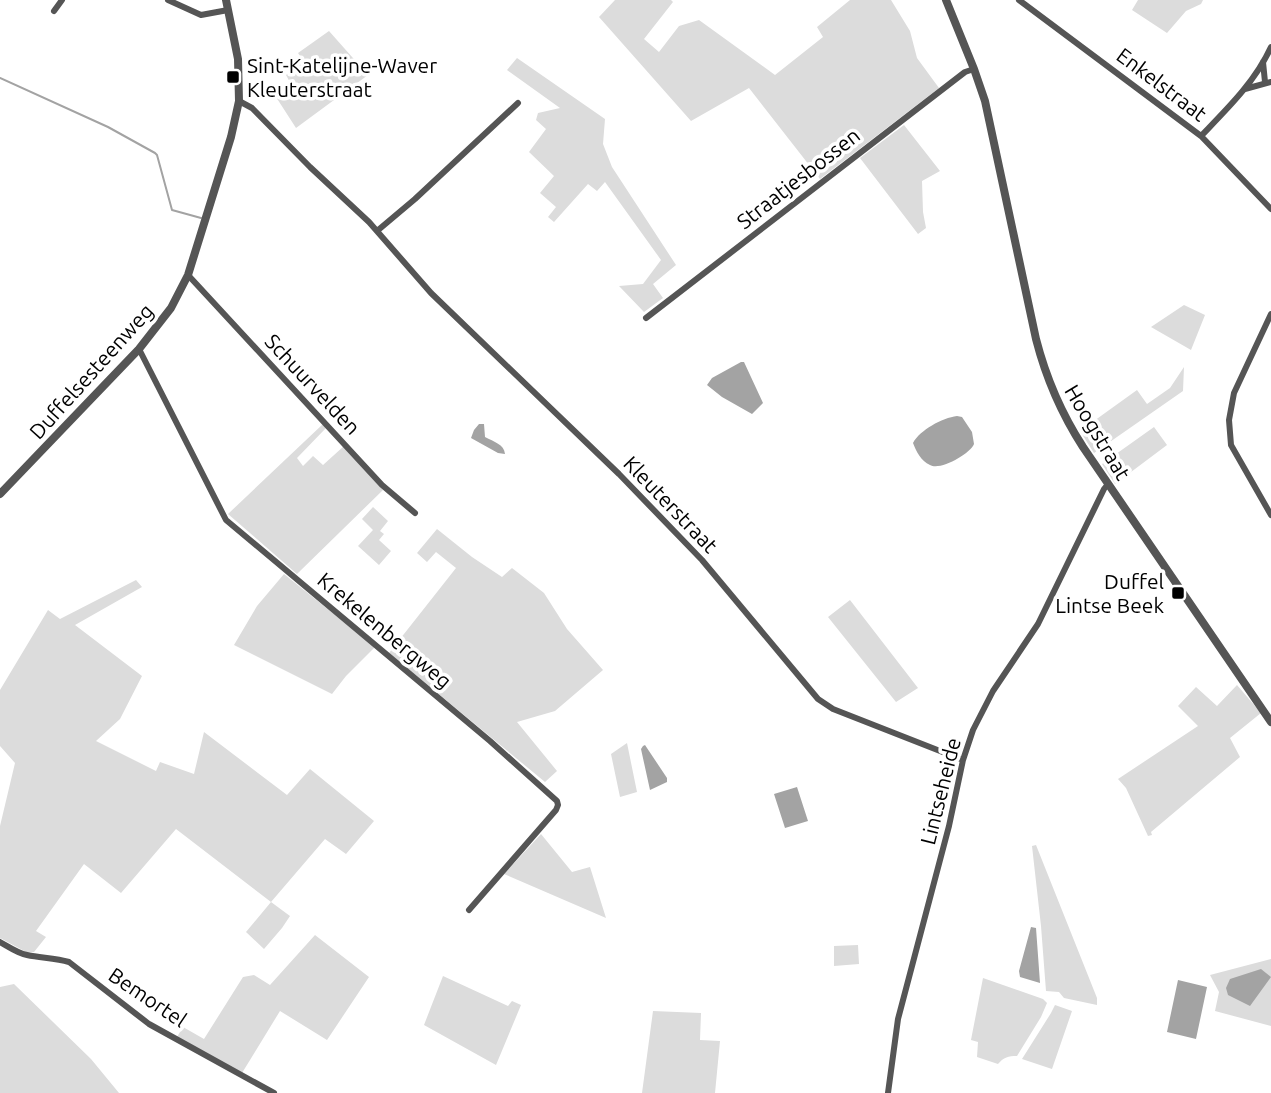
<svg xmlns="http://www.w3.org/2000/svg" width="1271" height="1093" font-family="Ubuntu,sans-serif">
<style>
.green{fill:#dcdcdc}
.water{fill:#a3a3a3}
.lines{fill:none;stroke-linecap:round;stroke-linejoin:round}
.stream{stroke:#a3a3a3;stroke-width:2}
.minor{stroke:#555;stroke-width:6}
.tertiary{stroke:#555;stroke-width:8}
.poi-dot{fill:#000;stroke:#fff;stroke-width:2.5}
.labels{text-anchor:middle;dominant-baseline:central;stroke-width:7;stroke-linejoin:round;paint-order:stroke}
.poi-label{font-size:21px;fill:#000;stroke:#fff;text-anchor:start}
.street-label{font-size:21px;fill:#000;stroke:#fff}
</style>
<rect width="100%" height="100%" fill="#fff"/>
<path class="green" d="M615,0H671L673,2L644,39L659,52L679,26L699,20L775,75L823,37L817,27L850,0H891L910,31L917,58L939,88L820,179L749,88L691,121L599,17Z
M1138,0H1203L1201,4L1186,11L1167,33L1132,10Z
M329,31L368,75L296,128L276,97L292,86L286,75L304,62L298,53Z
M517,58L605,119L603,144L612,167L676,265L653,284L663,298L644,312L619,286L643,284L661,260L605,182L597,191L588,184L554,222L548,217L556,207L540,193L554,176L529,152L546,129L536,120L538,113L560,108L507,70Z
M904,125L940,171L922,181L923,212L926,228L918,234L860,158Z
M1184,305L1205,315L1191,350L1151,327Z
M1184,367L1183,391L1094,453L1080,431L1137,390L1147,404L1170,388Z
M323,424L326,428L297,458L303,466L313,456L323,465L344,446L383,490L297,574L228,514Z
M1154,427L1167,445L1115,484L1102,464Z
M373,507L388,521L380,531L384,534L379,540L391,551L379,565L358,546L373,530L362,519Z
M437,529L472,557L502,577L512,568L544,593L567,629L603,670L555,711L517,722L557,771L545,782L389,653L456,568L436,552L427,562L417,553Z
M284,574L375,647L346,676L332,694L234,645L257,606Z
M136,580L142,587L75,625L142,676L120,719L96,741L156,771L160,762L194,774L204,732L287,795L310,769L374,821L346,854L325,839L271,902L290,916L282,928L264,949L246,932L271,902L176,829L121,893L84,864L36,931L46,937L34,952L28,953L0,938V826L15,763L0,746V690L48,610L60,619Z
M850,600L918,688L896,702L828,617Z
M1237,685L1261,713L1230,738L1240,757L1151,832L1152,835L1148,836L1126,788L1118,779L1198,726L1178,706L1196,687L1217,706Z
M627,743L637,792L620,797L611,754Z
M541,834L572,872L590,867L606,918L504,874Z
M1036,845L1097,998V1005L1064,998L1059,992L1046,991L1041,926L1032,846Z
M315,935L369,977L327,1040L280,1011L242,1073L177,1037L183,1027L204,1039L243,977L254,975L270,985Z
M858,945L859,964L834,966V946Z
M1271,959V1026L1215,1011L1219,992L1210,975Z
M443,976L508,1006L512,1001L521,1005L496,1065L424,1025Z
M983,978L1043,999L1047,1003L1041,1017L1017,1056C1008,1056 1004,1057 998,1064L977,1057L978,1042L971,1040Z
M14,984L91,1059L119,1093H0V987Z
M1055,1005L1072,1011L1052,1069L1022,1059L1051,1013Z
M653,1011L701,1013L700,1040L720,1041L715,1093H642Z"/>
<path class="water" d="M741,362H744L763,403L752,414L722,397L707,385L712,378Z
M957,416L962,417L972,432L974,444C970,454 940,471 930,465C921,461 916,451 913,443C920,430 942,418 957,416Z
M479,424H484L485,437C494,442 504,444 505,454L498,453L471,438L474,430Z
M645,745L667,778V782L650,790L641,749L643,746Z
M797,787L808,821L785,828L774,794Z
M1031,927L1036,928L1040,983L1020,977L1019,971Z
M1261,969L1271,977L1250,1006L1228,995L1226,988L1230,979Z
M1178,980L1207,987L1196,1039L1167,1032Z"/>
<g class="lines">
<path class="stream" d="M0,78L108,127L155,153L157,155L172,210L201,218"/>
<path class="minor" d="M168,0L201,15L228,10
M1019,0L1201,136L1271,209
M54,11L62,0
M1263,62L1265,82
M1245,89L1271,82
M239,101L252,108L310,167L369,222L431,293L619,474L702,560L818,699L833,709L963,760
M1201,136C1227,109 1255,82 1271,47
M377,231L415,199L518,103
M188,275L382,485L415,513
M1271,314L1234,393L1229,420L1231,445L1271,515
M646,318L965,72L974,69
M139,349L226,520L490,741L557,801L558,805L556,810L469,910
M0,942C9,947 17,953 27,955C41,958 55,958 69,962L149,1024L274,1093
M888,1093L898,1019L949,826L963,760L973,730L993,691L1038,624L1104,489L1108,484"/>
<path class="tertiary" d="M946,0L974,69L985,101L1036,339C1046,378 1061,413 1083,447L1271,722
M0,494L139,349L171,308L188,275L231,137L239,101L238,59L226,0"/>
</g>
<g class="poi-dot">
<rect x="226" y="70" width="14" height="14" rx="3.5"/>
<rect x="1171" y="586" width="14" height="14" rx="3.5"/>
</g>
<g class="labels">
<g class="poi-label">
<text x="247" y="65">Sint-Katelijne-Waver<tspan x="247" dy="24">Kleuterstraat</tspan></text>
<text x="1164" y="581" text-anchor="end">Duffel<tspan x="1164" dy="24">Lintse Beek</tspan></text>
</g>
<g class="street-label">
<text transform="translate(1162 84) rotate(37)">Enkelstraat</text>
<text transform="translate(798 178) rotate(-38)">Straatjesbossen</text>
<text transform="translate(91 371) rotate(-48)">Duffelsesteenweg</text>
<text transform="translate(313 384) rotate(47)">Schuurvelden</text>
<text transform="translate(1098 432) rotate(59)">Hoogstraat</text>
<text transform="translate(671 504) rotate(46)">Kleuterstraat</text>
<text transform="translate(385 630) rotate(40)">Krekelenbergweg</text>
<text transform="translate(940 791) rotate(-76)">Lintseheide</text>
<text transform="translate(148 997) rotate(34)">Bemortel</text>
</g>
</g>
</svg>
